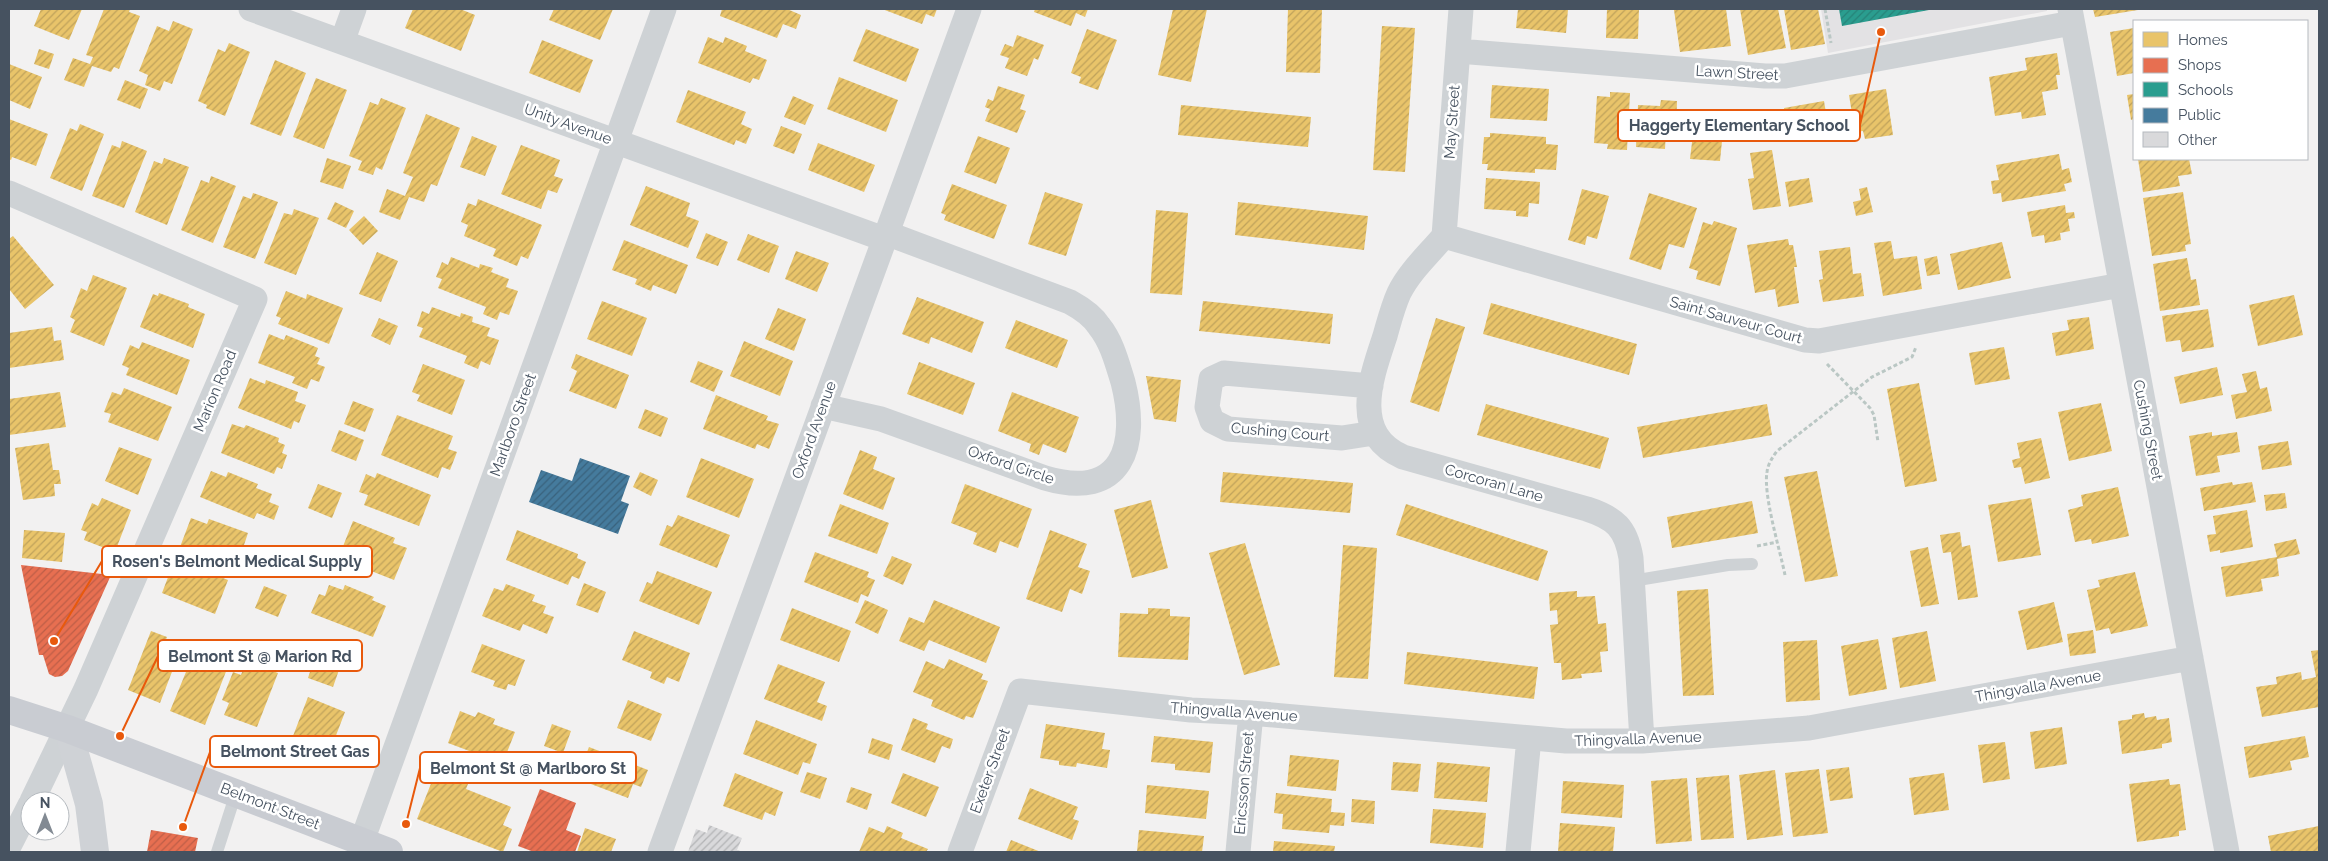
<svg xmlns="http://www.w3.org/2000/svg" width="2328" height="861" font-family="Raleway,sans-serif">
<style>
.education{fill:#e3e2e4}
.homes{fill:url(#homes-hatch)}
.shops{fill:url(#shops-hatch)}
.schools{fill:url(#schools-hatch)}
.public{fill:url(#public-hatch)}
.building{fill:url(#building-hatch)}
.lines{fill:none;stroke-linecap:round;stroke-linejoin:round}
.path{stroke:#bac7c4;stroke-width:3;stroke-dasharray:4 2.5;stroke-linecap:butt}
.lane{stroke:#ced2d5;stroke-width:12}
.street{stroke:#ced2d5;stroke-width:25}
.secondary{stroke:#cfd2d6;stroke-width:28}
.primary{stroke:#c9ccd2;stroke-width:28}
.labels{text-anchor:middle;dominant-baseline:central;stroke-width:5;stroke-linejoin:round;paint-order:stroke}
.street-label{font-size:15px;fill:#465260;stroke:#fff}
.leader{fill:none;stroke:#e8590c;stroke-width:2}
.callout-dot{fill:#e8590c;stroke:#fff;stroke-width:2}
.callout{fill:#fff;stroke:#e8590c;stroke-width:2}
.callout-label{font-size:16px;text-anchor:middle;font-weight:bold;fill:#465260}
</style>
<defs>
<pattern id="homes-hatch" width="6" height="6" patternUnits="userSpaceOnUse" patternTransform="scale(1.25)"><rect width="6" height="6" fill="#e9c46a"/><path d="M-1 1l2-2M0 6l6-6M5 7l2-2" fill="none" stroke="#bfa25b"/></pattern>
<pattern id="shops-hatch" width="6" height="6" patternUnits="userSpaceOnUse" patternTransform="scale(1.25)"><rect width="6" height="6" fill="#e76f51"/><path d="M-1 1l2-2M0 6l6-6M5 7l2-2" fill="none" stroke="#bd5e47"/></pattern>
<pattern id="schools-hatch" width="6" height="6" patternUnits="userSpaceOnUse" patternTransform="scale(1.25)"><rect width="6" height="6" fill="#2a9d8f"/><path d="M-1 1l2-2M0 6l6-6M5 7l2-2" fill="none" stroke="#268378"/></pattern>
<pattern id="public-hatch" width="6" height="6" patternUnits="userSpaceOnUse" patternTransform="scale(1.25)"><rect width="6" height="6" fill="#457b9d"/><path d="M-1 1l2-2M0 6l6-6M5 7l2-2" fill="none" stroke="#39627d"/></pattern>
<pattern id="building-hatch" width="6" height="6" patternUnits="userSpaceOnUse" patternTransform="scale(1.25)"><rect width="6" height="6" fill="#d9d9db"/><path d="M-1 1l2-2M0 6l6-6M5 7l2-2" fill="none" stroke="#b2b3b5"/></pattern>
</defs>
<rect width="100%" height="100%" fill="#f2f1f1"/>
<path class="education" d="M1821,9H2047V11L1828,53Z"/>
<path class="homes" d="M41,9H82L69,40L34,26Z
M104,9H130L129,12L140,16L119,69L114,67L111,72L92,66L84,87L64,80L73,58L90,64L93,57L86,55Z
M413,9H460L475,15L461,51L405,28Z
M554,9H613L600,40L549,20Z
M722,9H787L801,15L796,29L783,24L777,38L720,16Z
M882,9H937L934,17L926,14L922,24Z
M1035,9H1088L1085,17L1076,13L1071,26L1034,12Z
M1173,9H1207L1191,82L1158,75Z
M1288,9H1322L1320,73L1286,72Z
M1518,9H1568L1566,33L1516,28Z
M1607,9H1639L1638,39L1606,38Z
M1682,9H1726L1731,46L1680,52L1674,10Z
M1740,9H1778L1786,48L1748,55Z
M1784,9H1818L1825,44L1791,50Z
M2093,9H2137L2138,10L2095,17Z
M173,21L193,29L172,84L164,81L160,91L145,85L148,75L139,71L157,26L169,31Z
M1382,26L1415,28L1405,172L1373,170Z
M2134,28V73L2117,76L2110,32Z
M866,29L919,49L906,82L853,61Z
M1087,29L1117,40L1098,90L1079,83L1081,77L1071,73Z
M1017,35L1044,45L1038,60L1034,58L1027,76L1005,68L1009,58L1000,55L1005,44L1013,47Z
M708,37L723,43L725,37L747,46L745,51L767,60L759,80L753,78L750,83L698,63Z
M542,40L593,60L580,93L529,73Z
M229,43L250,52L225,116L206,108L207,105L198,101L218,49L225,52Z
M39,49L54,54L49,69L34,64Z
M2057,53L2060,75H2056L2058,89L2042,92L2046,115L2022,119L2021,112L1995,116L1989,77L2027,70L2025,58Z
M275,60L306,73L281,136L250,124Z
M9,64L42,77L30,109L9,100Z
M839,77L898,100L886,132L827,109Z
M316,78L347,90L324,149L293,137Z
M125,80L148,89L140,109L117,100Z
M1492,85L1549,89L1547,121L1490,118Z
M998,86L1025,95L1020,109L1026,111L1017,133L985,121L990,109L985,107L988,99L993,101Z
M1886,89L1893,135L1865,139L1863,131L1855,132L1849,95Z
M688,90L746,112L741,124L752,129L746,144L736,140L734,145L676,122Z
M1610,92L1630,93L1627,150L1607,149L1608,144L1594,143L1597,96L1610,97Z
M2134,94V119L2131,120L2127,95Z
M793,96L814,105L805,125L784,117Z
M381,98L406,108L382,170L376,167L373,175L358,170L362,161L349,156L370,102L378,105Z
M1661,100L1677,101L1676,132L1666,131L1665,149L1636,147L1638,105L1660,106Z
M1824,101L1828,125L1787,131L1784,108Z
M1181,105L1311,117L1308,147L1178,135Z
M1712,111L1732,113L1730,142L1722,141L1720,161L1690,159L1695,117L1712,118Z
M426,114L460,128L437,186L431,184L424,202L409,197L400,220L379,212L387,189L405,196L413,177L403,173Z
M9,119L48,134L36,166L12,157L11,160L9,159Z
M80,124L104,134L82,191L50,178L70,128L77,131Z
M781,126L802,134L794,154L773,146Z
M1490,133L1546,137V144L1558,145L1556,170L1535,169V173L1487,170L1488,164H1482L1484,137H1490Z
M472,136L497,146L485,176L460,167Z
M978,136L1010,148L996,184L964,172Z
M122,141L147,151L124,208L92,196L112,145L120,148Z
M818,143L875,165L864,192L808,170Z
M521,145L560,160L554,176L563,179L557,193L548,190L541,209L501,194Z
M1772,150L1781,206L1753,210L1748,179L1754,178L1750,153Z
M2059,154L2062,170L2069,168L2072,182L2064,184L2066,191L2002,202L2001,193L1993,194L1991,181L1999,180L1996,165Z
M164,158L189,167L167,225L135,212L154,161L162,164Z
M327,158L351,166L343,189L320,182Z
M2138,159H2189L2192,174L2178,176L2180,186L2143,192Z
M211,176L236,186L213,243L181,230L201,180L209,183Z
M1486,178L1540,182L1539,204L1529,203L1528,217L1516,216V211L1484,209Z
M1809,178L1813,202L1789,207L1785,182Z
M952,184L1007,205L994,239L944,220L946,215L941,213Z
M646,186L690,203L686,216L699,221L688,248L630,225Z
M1867,187L1873,212L1856,216L1853,202L1861,200L1859,189Z
M1582,189L1609,196L1597,239L1587,236L1585,245L1568,240Z
M1045,192L1083,204L1066,256L1028,244Z
M2183,192L2191,244L2185,245L2186,251L2152,256L2143,198Z
M253,193L278,202L255,259L223,247L243,196L251,199Z
M1649,193L1697,208L1684,248L1669,244L1661,270L1629,259Z
M478,199L542,225L528,259L521,256L517,266L493,256L496,249L464,236L468,225L461,222L468,203L476,206Z
M335,202L354,211L346,228L327,219Z
M1238,202L1368,216L1364,250L1235,235Z
M2065,205L2066,213L2074,212L2075,218L2068,219L2070,231L2060,233L2061,240L2045,243L2044,235L2032,237L2027,212Z
M294,209L319,218L296,275L264,263L284,213L292,215Z
M1156,210L1188,213L1182,295L1150,293Z
M364,216L378,231L363,245L349,230Z
M1714,221L1737,228L1720,286L1696,279L1698,271L1689,268L1703,222L1712,225Z
M706,233L728,242L718,266L696,258Z
M748,234L779,246L769,273L737,260Z
M13,236L54,285L25,309L9,289V239Z
M1788,239L1789,245H1793L1797,267H1794L1799,303L1778,307L1775,289L1755,293L1747,245Z
M624,240L688,265L676,294L653,285L651,291L635,284L637,279L612,270Z
M1891,241L1894,259L1917,256L1922,289L1883,296L1874,243Z
M2002,242L2011,278L1958,290L1950,254Z
M1850,247L1853,274L1861,273L1864,296L1823,302L1819,280L1823,279L1819,251Z
M796,251L829,263L817,292L785,279Z
M377,252L398,261L381,302L359,294Z
M1937,256L1940,274L1927,276L1924,259Z
M451,257L479,268L480,264L493,268L491,272L509,279L506,287L518,291L509,315L500,312L497,320L483,314L486,307L438,288L442,279L436,277L442,262L448,265Z
M2187,258L2191,280L2196,279L2200,305L2160,311L2153,264Z
M93,275L127,288L104,346L70,332L75,320L70,317L81,288L87,291Z
M286,291L306,299L307,294L343,308L329,344L278,324L281,318L276,316Z
M159,293L189,304L188,307L205,314L193,348L140,327L153,294L158,296Z
M2294,295L2303,335L2258,346L2249,305Z
M917,297L984,322L972,353L931,337L929,344L902,334Z
M602,301L647,318L632,356L587,339Z
M1203,301L1333,314L1330,344L1199,331Z
M1491,303L1637,344L1629,375L1483,334Z
M432,307L460,317L461,313L473,317L472,322L490,328L487,336L499,340L490,365L481,361L478,369L464,363L467,356L419,337L423,328L417,326L422,311L429,314Z
M778,308L806,319L794,351L765,339Z
M2208,309L2214,347L2182,352L2180,340L2166,342L2162,316Z
M2089,317L2094,349L2056,356L2052,333L2069,330L2067,320Z
M379,318L398,326L390,345L371,336Z
M1436,318L1465,327L1439,412L1410,402Z
M1016,320L1068,340L1057,368L1005,348Z
M52,327L54,341L61,340L64,360L9,368V333Z
M269,334L284,340L286,335L318,348L315,356L320,358L317,364L325,367L319,382L311,379L307,389L292,383L295,377L258,363Z
M744,341L793,361L780,396L730,376Z
M142,342L190,360L177,395L126,375L129,368L122,365L130,345L139,349Z
M2004,347L2010,379L1975,385L1969,353Z
M576,354L629,375L616,409L569,391L577,371L571,368Z
M698,361L723,371L714,392L690,382Z
M919,362L975,383L963,415L907,394Z
M423,364L465,380L452,415L417,401L420,395L412,392Z
M2217,367L2223,395L2180,404L2174,377Z
M2256,371L2260,389L2267,387L2272,411L2236,419L2231,395L2247,392L2242,374Z
M1146,376L1181,380L1176,422L1154,419Z
M250,378L265,384L266,380L298,392L295,401L306,405L299,423L294,421L291,429L238,408Z
M1919,383L1937,481L1905,487L1887,389Z
M124,388L172,407L158,441L108,422L111,414L104,412L112,392L121,395Z
M60,392L66,427L9,435V399Z
M1012,392L1079,417L1066,453L1043,444L1039,455L1029,451L1031,444L998,431Z
M716,395L768,416L766,420L779,424L769,449L757,444L755,449L703,429Z
M353,401L374,409L365,432L344,424Z
M2101,403L2112,451L2069,461L2058,412Z
M1486,404L1609,438L1600,469L1477,435Z
M1767,404L1772,435L1643,458L1637,427Z
M645,409L668,418L661,437L638,428Z
M397,415L453,436L448,449L457,452L450,470L442,467L438,478L381,455Z
M232,424L244,428L246,425L279,438L278,442L285,445L282,453L287,455L282,469L277,467L274,474L221,453Z
M339,430L364,440L356,461L331,451Z
M2212,432V436L2237,432L2240,452L2217,456L2220,472L2196,476L2189,436Z
M2041,438L2050,478L2025,484L2021,467L2014,468L2012,460L2020,458L2017,443Z
M2288,441L2292,465L2262,470L2258,446Z
M49,443L53,470H59L61,484H54L55,496L23,500L15,448Z
M119,447L152,459L138,495L105,481Z
M860,450L877,457L873,469L895,478L883,510L843,494Z
M701,458L754,479L739,518L686,497Z
M211,471L226,477L228,472L258,484L256,488L272,494L269,502L279,506L274,520L257,513L254,519L200,497Z
M1817,471L1838,576L1805,582L1784,477Z
M640,472L658,480L651,496L633,487Z
M1223,472L1353,483L1350,513L1220,502Z
M377,473L431,495L419,526L364,505L368,495L359,492L366,474L375,478Z
M2232,482L2233,485L2252,482L2256,502L2204,511L2200,488Z
M318,484L342,493L332,518L308,508Z
M965,484L1032,509L1018,548L1000,541L996,553L973,544L977,533L951,523Z
M2118,487L2129,536L2092,544L2091,539L2075,542L2068,510L2083,506L2081,495Z
M2285,493L2287,508L2266,511L2264,495Z
M102,498L131,510L115,552L84,540L87,532L81,530L92,503L98,506Z
M2031,498L2041,555L1998,562L1988,505Z
M1151,500L1168,568L1132,578L1114,510Z
M1752,501L1758,533L1672,548L1667,517Z
M840,504L889,523L877,554L828,536Z
M1406,504L1548,551L1538,581L1396,535Z
M2247,510L2253,547L2220,553V550L2210,552L2207,535L2216,534L2213,516Z
M678,515L730,535L717,568L659,545L667,525L672,527Z
M191,518L207,524L209,519L248,533L244,545L250,547L245,561L238,558L234,568L180,547Z
M353,521L395,538L393,543L407,548L394,580L346,561L348,557L340,554Z
M24,530L65,533L62,562L22,558Z
M517,530L578,554L577,558L586,562L579,579L572,576L568,585L506,560Z
M1050,530L1087,544L1078,567L1090,571L1082,594L1070,589L1062,612L1026,599Z
M1960,532L1962,547L1970,545L1978,597L1958,600L1951,552L1943,553L1940,535Z
M2296,539L2300,554L2277,559L2279,576L2261,579L2263,591L2226,597L2221,567L2277,557L2274,544Z
M1245,543L1280,665L1244,675L1209,553Z
M1343,545L1377,548L1368,679L1334,677Z
M1928,547L1939,604L1921,607L1910,551Z
M815,552L869,572L867,577L875,580L868,597L861,594L858,603L804,582Z
M892,556L912,564L903,585L883,576Z
M175,559L228,580L215,614L162,593Z
M657,571L712,592L699,625L639,601L647,582L652,584Z
M2135,572L2148,626L2111,634L2109,628L2096,631L2087,590L2100,587L2098,580Z
M584,583L606,592L598,613L576,605Z
M506,584L535,595L532,601L546,606L543,613L554,617L547,634L523,624L520,631L482,616L494,588L503,591Z
M329,585L343,590L345,585L374,597L372,600L386,606L373,637L311,613L319,594L325,596Z
M264,586L287,595L278,617L255,608Z
M1708,589L1714,695L1683,696L1677,591Z
M1577,591V597L1595,596L1598,624L1606,623L1608,651L1600,652L1602,672L1581,674L1582,678L1562,680L1561,663H1554L1550,625L1558,624L1557,610L1550,611L1549,593Z
M865,600L888,610L878,634L855,623Z
M934,600L1000,627L986,663L929,640L924,651L899,641L909,617L924,623Z
M2054,602L2063,642L2027,650L2018,611Z
M792,608L851,631L839,662L780,640Z
M1148,608L1170,609V616L1190,617L1188,660L1118,657L1120,613L1148,614Z
M2093,630L2096,653L2070,656L2067,634Z
M151,631L167,637L164,645L180,651L160,703L128,690Z
M634,631L690,653L679,682L667,677L664,684L650,678L652,672L622,660Z
M1927,631L1936,681L1900,688L1892,638Z
M1878,639L1887,689L1849,696L1841,646Z
M1817,640L1820,700L1786,702L1783,642Z
M320,641L346,650L333,687L308,678Z
M482,644L525,660L515,686L508,684L506,690L493,686L495,681L471,672Z
M197,645L223,655L219,666L227,669L205,725L170,711Z
M2319,650V707L2262,717L2256,687L2277,684L2276,677L2301,672L2302,680L2316,677L2311,651Z
M1407,652L1538,667L1534,699L1404,684Z
M249,653L273,662L270,670L278,673L257,727L224,715L229,703L222,700L233,672L241,675Z
M949,659L983,674L981,679L988,681L973,718L966,716L964,720L931,706L933,700L913,692L926,661L944,669Z
M778,664L825,682L817,702L827,706L822,721L764,699Z
M308,697L345,712L325,764L288,749Z
M628,700L662,714L651,741L617,728Z
M460,711L475,717L478,712L495,719L493,724L515,732L502,765L487,759L484,766L468,760L472,752L448,743Z
M2144,713L2145,718L2156,716L2157,720L2169,718L2172,742L2162,744V748L2122,754L2118,721L2132,719V715Z
M913,718L928,724L926,729L953,739L950,749L942,746L935,763L901,750Z
M756,720L817,744L810,764L803,762L798,775L743,754Z
M552,724L571,731L563,753L544,746Z
M1046,724L1105,733L1102,749L1110,750L1107,768L1077,763L1076,767L1059,765V761L1040,758Z
M2062,727L2067,764L2035,769L2030,732Z
M1154,736L1213,742L1210,773L1175,770V764L1151,762Z
M2305,736L2309,757L2290,761L2292,770L2249,778L2244,747Z
M872,738L893,745L889,760L868,753Z
M2005,742L2010,779L1983,783L1978,745Z
M589,747L648,770L641,787L633,784L628,798L575,778L577,773L571,770L577,754L585,757Z
M1290,755L1339,760L1336,791L1287,786Z
M1393,762L1421,764L1418,792L1391,790Z
M1437,762L1490,767L1487,802L1434,798Z
M1849,767L1853,798L1830,801L1826,770Z
M1819,769L1828,833L1793,837L1785,773Z
M1775,770L1783,835L1747,840L1739,775Z
M436,771L468,784L466,789L511,807L503,825L512,829L503,852L417,819Z
M807,772L827,778L820,799L800,792Z
M735,773L783,792L775,816L765,812L762,820L723,806Z
M903,773L939,787L926,817L891,803Z
M1944,773L1949,810L1914,815L1909,778Z
M1729,775L1734,838L1701,840L1696,778Z
M1687,778L1692,841L1656,844L1651,781Z
M2169,779L2170,785L2180,784L2186,830L2179,831V836L2137,842L2129,784Z
M1563,781L1624,785L1622,818L1561,813Z
M1147,785L1209,791L1206,819L1145,813Z
M851,787L872,794L867,810L846,802Z
M1030,788L1078,807L1073,819L1079,821L1072,840L1018,819Z
M1276,793L1332,799L1331,812L1345,813L1344,826L1330,825L1329,833L1282,829L1283,814L1274,813Z
M1352,799L1375,801L1374,824L1351,822Z
M1433,809L1486,813L1483,848L1430,843Z
M1560,823L1615,827L1613,852H1558Z
M887,826L903,833L901,838L928,849L926,852H859L869,827L884,833Z
M2319,826V852H2271L2268,836Z
M585,828L616,839L611,852H577Z
M1139,830L1204,836L1202,852H1137Z
M1011,840L1041,852H1006Z
M1274,841L1335,846L1334,852H1273Z"/>
<path class="shops" d="M21,565L111,575L68,671L62,676L55,677L49,674L43,655H39Z
M540,789L576,803L566,830L581,836L575,852H534L518,846Z
M151,830L198,838L195,852H147Z"/>
<path class="schools" d="M1839,9H1929V10L1842,26Z"/>
<path class="public" d="M580,458L630,476L621,501L629,504L618,534L529,502L541,470L572,481Z"/>
<path class="building" d="M709,825L742,838L737,850L743,852H688L696,829L707,833Z"/>
<g class="lines">
<path class="path" d="M1825,9L1831,43
M1827,364L1870,408L1874,415L1878,442
M1757,546L1778,542
M1785,575C1780,550 1763,495 1767,472C1768,464 1772,458 1777,451L1872,377L1912,357L1916,347"/>
<path class="lane" d="M1632,581L1728,565L1752,564
M217,852L236,793"/>
<path class="street" d="M251,9L884,239
M2070,9L2227,852
M342,42L354,9
M1458,51L1765,76H1785L2072,23
M9,193L255,299L86,689L32,801
M1444,236C1429,254 1409,272 1399,293C1393,306 1389,322 1385,336C1371,378 1350,434 1403,457L1587,509C1615,518 1626,528 1631,558L1642,741
M1444,236L1805,340L1819,341L2121,285
M1444,236L1461,9
M1371,386L1224,373L1211,379L1207,407L1212,421L1228,429L1342,438L1374,433
M823,406L881,419L1045,478C1123,501 1139,445 1123,382C1117,363 1112,342 1099,326C1092,315 1081,308 1070,302L886,233
M362,841L664,9
M9,846L30,805
M660,852L969,9
M960,852L1020,691L1191,710L1251,713L1566,741H1642L1809,728L2191,658
M1238,852L1251,713
M1518,852L1529,738"/>
<path class="secondary" d="M68,729L89,804L95,852"/>
<path class="primary" d="M9,710L68,729L389,852"/>
</g>
<g class="labels">
<g class="street-label">
<text transform="translate(1737 73) rotate(3)">Lawn Street</text>
<text transform="translate(1452 122) rotate(-86)">May Street</text>
<text transform="translate(568 124) rotate(20)">Unity Avenue</text>
<text transform="translate(1736 320) rotate(16)">Saint Sauveur Court</text>
<text transform="translate(215 391) rotate(-67)">Marion Road</text>
<text transform="translate(513 425) rotate(-70)">Marlboro Street</text>
<text transform="translate(814 430) rotate(-70)">Oxford Avenue</text>
<text transform="translate(2148 430) rotate(79)">Cushing Street</text>
<text transform="translate(1280 432) rotate(5)">Cushing Court</text>
<text transform="translate(1011 465) rotate(19)">Oxford Circle</text>
<text transform="translate(1494 483) rotate(16)">Corcoran Lane</text>
<text transform="translate(2038 686) rotate(-10)">Thingvalla Avenue</text>
<text transform="translate(1234 712) rotate(4)">Thingvalla Avenue</text>
<text transform="translate(1638 739) rotate(-2)">Thingvalla Avenue</text>
<text transform="translate(990 771) rotate(-70)">Exeter Street</text>
<text transform="translate(1244 783) rotate(-85)">Ericsson Street</text>
<text transform="translate(270 806) rotate(21)">Belmont Street</text>
</g>
</g>
<path class="leader" d="M1881 32L1860 125M54 641L102 561M120 736L158 656M183 827L210 752M406 824L420 768"/>
<g class="callout-dot">
<circle cx="1881" cy="32" r="5"/>
<circle cx="54" cy="641" r="5"/>
<circle cx="120" cy="736" r="5"/>
<circle cx="183" cy="827" r="5"/>
<circle cx="406" cy="824" r="5"/>
</g>
<g class="callout">
<rect x="1618" y="110" width="242" height="31" rx="5"/>
<rect x="102" y="546" width="270" height="31" rx="5"/>
<rect x="158" y="640" width="204" height="31" rx="5"/>
<rect x="210" y="736" width="169" height="31" rx="5"/>
<rect x="420" y="752" width="216" height="31" rx="5"/>
</g>
<g class="callout-label">
<text x="1739" y="131">Haggerty Elementary School</text>
<text x="237" y="567">Rosen's Belmont Medical Supply</text>
<text x="260" y="662">Belmont St @ Marion Rd</text>
<text x="295" y="757">Belmont Street Gas</text>
<text x="528" y="774">Belmont St @ Marlboro St</text>
</g>
<rect width="2328" height="861" fill="none" stroke="#465260" stroke-width="20"/>
<rect x="2133" y="20" width="175" height="140" fill="#ffffff" stroke="#b5babf"/>
<rect x="2143" y="32" width="25" height="15" fill="#e9c46a" stroke="#b5babf"/>
<text x="2178" y="45" font-size="15" fill="#465260">Homes</text>
<rect x="2143" y="58" width="25" height="15" fill="#e76f51" stroke="#b5babf"/>
<text x="2178" y="70" font-size="15" fill="#465260">Shops</text>
<rect x="2143" y="82" width="25" height="15" fill="#2a9d8f" stroke="#b5babf"/>
<text x="2178" y="95" font-size="15" fill="#465260">Schools</text>
<rect x="2143" y="108" width="25" height="15" fill="#457b9d" stroke="#b5babf"/>
<text x="2178" y="120" font-size="15" fill="#465260">Public</text>
<rect x="2143" y="132" width="25" height="15" fill="#d9d9db" stroke="#b5babf"/>
<text x="2178" y="145" font-size="15" fill="#465260">Other</text>
<g transform="translate(45 816)"><circle r="24" fill="#ffffff" stroke="#b5babf"/>
<path d="M0-4L9 19L0 12L-9 19Z" fill="#828a93"/>
<text y="-8" font-size="14" font-weight="bold" text-anchor="middle" fill="#465260">N</text>
</g>
</svg>
